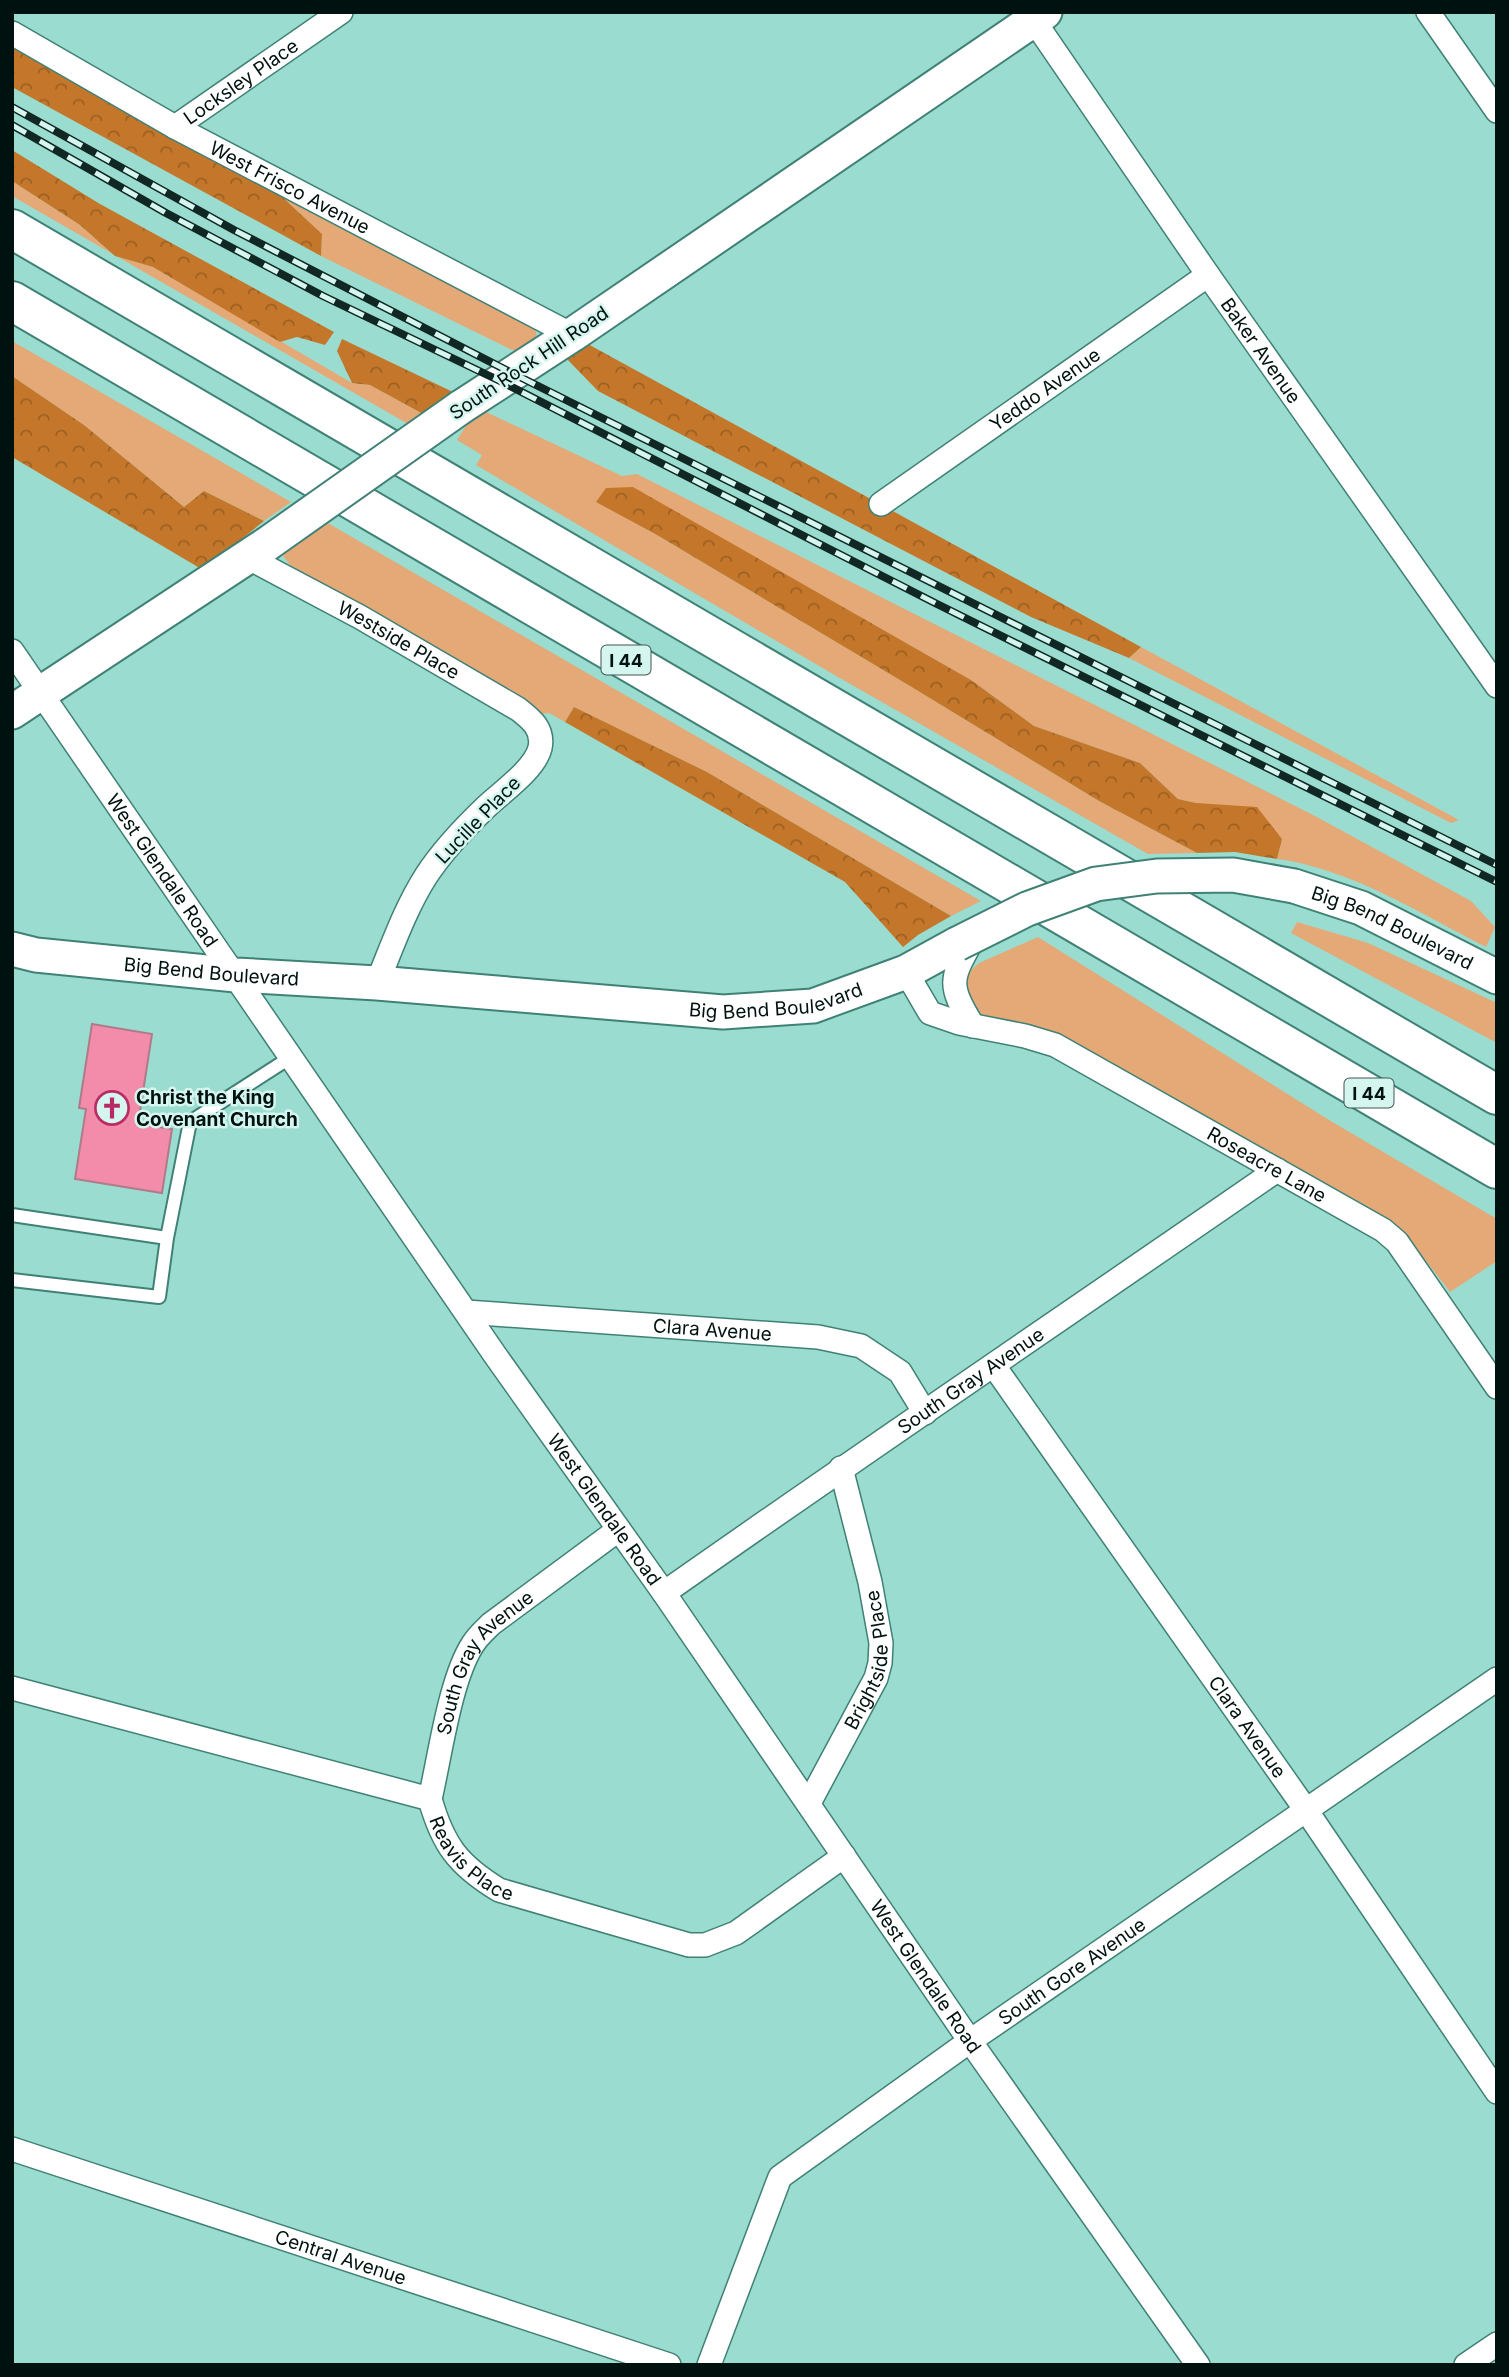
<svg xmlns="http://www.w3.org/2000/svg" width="1509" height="2377" font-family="Inter,sans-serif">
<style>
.green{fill:#e4a977}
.forest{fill:url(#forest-crowns)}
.building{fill:#f38baa;stroke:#b07b89;stroke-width:2}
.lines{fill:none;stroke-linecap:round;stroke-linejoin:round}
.lane-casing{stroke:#408176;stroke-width:16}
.street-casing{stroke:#408176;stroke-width:26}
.secondary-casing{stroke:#408176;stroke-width:37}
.highway-casing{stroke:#408176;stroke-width:42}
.lane{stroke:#fff;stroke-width:12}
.street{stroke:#fff;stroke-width:23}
.secondary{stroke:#fff;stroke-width:33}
.highway{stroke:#fff;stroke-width:38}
.rail-casing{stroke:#102723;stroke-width:8}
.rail{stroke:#d5f6ef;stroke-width:5;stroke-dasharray:16;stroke-linecap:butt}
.secondary-bridge-casing{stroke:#408176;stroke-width:37;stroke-linecap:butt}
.secondary-bridge{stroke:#fff;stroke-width:33}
.labels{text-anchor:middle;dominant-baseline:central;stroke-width:5;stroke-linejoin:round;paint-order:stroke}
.shield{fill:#d5f6ef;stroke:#405652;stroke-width:2}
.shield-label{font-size:18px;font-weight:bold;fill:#00120f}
.street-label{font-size:19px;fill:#00120f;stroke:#d5f6ef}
.poi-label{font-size:19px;font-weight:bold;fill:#00120f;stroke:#d5f6ef;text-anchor:start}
</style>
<defs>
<pattern id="forest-crowns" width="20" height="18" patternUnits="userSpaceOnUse" patternTransform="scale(1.75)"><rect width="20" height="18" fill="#c4772a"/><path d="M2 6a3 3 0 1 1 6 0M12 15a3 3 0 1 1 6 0" fill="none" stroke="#9d6022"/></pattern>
</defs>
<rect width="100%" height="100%" fill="#9adccf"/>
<path class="green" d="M12,181L80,225L115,256L153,267L352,383L370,385L423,414L408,424L12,196Z
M279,194L528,321L536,331L537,340L524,351L512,350L321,256L322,234Z
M12,341L291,502L264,521L204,491L184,507L84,425L12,376Z
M486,412L622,476L637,474L1315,816L1471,901L1495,927L1486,947C1421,914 1349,868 1277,859L1282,839L1196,803L1178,799L1140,763L1034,726L971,680L633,488L597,502L657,535L910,686L1099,801L1197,853L1148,854L838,677L476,465L482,455L457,440L467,424Z
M326,522L981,901L951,916L707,772L574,707L565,722L549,713L540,714L496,683L290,565L283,556L287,548Z
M1141,647L1459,820L1451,823L1129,658Z
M1297,922L1368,943L1497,1003V1043L1291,933Z
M1038,937L1329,1120L1497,1219V1264L1494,1263L1450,1292C1424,1259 1406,1231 1370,1208L1171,1096L1073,1044L1004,1023L985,1016L970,1007L964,983L970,971L979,963Z"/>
<path class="forest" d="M12,43L279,194L322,234L321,256L12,87Z
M12,150L100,204L334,332L325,345L297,337L280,342L153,267L115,256L80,225L12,181Z
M342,339L453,392L423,414L370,385L352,383L337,351Z
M586,343L1141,647L1129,658L1031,617L598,391L565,357Z
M12,376L84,425L184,507L204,491L264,521L203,570L12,457Z
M633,487L971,680L1034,726L1140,763L1178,799L1196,803L1257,807L1282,839L1277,859L1235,852L1197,853L1099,801L910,686L657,535L596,502L606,488Z
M574,707L707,772L951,916L918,935L903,947L845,882L565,722Z"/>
<path class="building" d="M92,1024L152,1034L138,1124L172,1129L162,1193L75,1179L86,1109L79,1108Z"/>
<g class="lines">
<g class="lane-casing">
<path id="lane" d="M12,1215L167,1238
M12,1280L159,1297L167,1238L190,1122L291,1057"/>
</g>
<g class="street-casing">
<g id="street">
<path id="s1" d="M1028,12L1208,275L1497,686"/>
<path d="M1428,12L1497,111"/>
<path id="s2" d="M12,33L175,127L572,335"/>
<path id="s3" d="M175,127L341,12"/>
<path id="s4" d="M881,504L1208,275"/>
<path id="s5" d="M247,557L360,617L518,709C531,719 544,729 540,748C535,769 502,792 486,807C464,828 443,850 426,876C405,909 392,947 377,983"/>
<path id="s6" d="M12,651L495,1355L664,1593L970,2041L1198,2365"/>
<path id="s7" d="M906,972L930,1013L959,1023L1025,1036L1055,1045L1383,1230L1397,1242L1497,1387"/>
<path d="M973,1026C946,982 951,979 975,935"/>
<path id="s8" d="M466,1312L818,1337L861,1346L900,1372L925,1413"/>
<path id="s9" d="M994,1366L1306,1810L1497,2092"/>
<path id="s10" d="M664,1593C867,1450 1073,1311 1277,1170"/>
<path id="s11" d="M12,1688L430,1799C443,1845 458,1865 499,1890L689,1945H705L736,1933L844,1856"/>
<path id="s12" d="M430,1799C440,1756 450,1679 473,1644C478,1636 485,1630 491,1624L618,1530"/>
<path id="s13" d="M809,1803L876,1678L880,1663L881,1643L870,1582L841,1468"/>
<path id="s14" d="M12,2149L669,2365"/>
<path id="s15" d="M709,2365L780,2177L970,2041L1497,1679"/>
<path d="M1466,2365L1497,2344"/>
</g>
</g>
<g class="secondary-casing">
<g id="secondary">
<path d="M461,407L572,335L1045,12"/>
<path d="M12,712L267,544"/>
<path id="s16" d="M1294,886L1361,908L1497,977"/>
<path id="s17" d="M12,949L36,955L236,975L377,983L723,1012L813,1006L906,972L957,944"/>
</g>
</g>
<g class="highway-casing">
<path id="highway" d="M12,229L1497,1095
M12,301L1497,1169"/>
</g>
<use href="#lane" class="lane"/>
<use href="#street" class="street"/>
<use href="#secondary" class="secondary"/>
<use href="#highway" class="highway"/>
<g class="rail-casing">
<path id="rail" d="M12,107L234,230L512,373L1497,865
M12,125L166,213L323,296L500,381L937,604L1497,882"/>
</g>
<use href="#rail" class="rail"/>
<g class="secondary-bridge-casing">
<path id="secondary-bridge" d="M267,544L461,407
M957,944L1027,909L1096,884L1157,876L1233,875L1294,886"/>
</g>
<use href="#secondary-bridge" class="secondary-bridge"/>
</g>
<defs>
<g id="church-ring" transform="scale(1.75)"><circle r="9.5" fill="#d5f6ef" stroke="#b82c65" stroke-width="1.5"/><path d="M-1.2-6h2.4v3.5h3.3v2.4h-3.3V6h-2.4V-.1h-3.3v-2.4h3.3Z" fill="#b82c65"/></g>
</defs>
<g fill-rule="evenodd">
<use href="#church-ring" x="112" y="1108"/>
</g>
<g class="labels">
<g class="shield">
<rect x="601.5" y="645.5" width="49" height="29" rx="5"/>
<rect x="1344.5" y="1078.5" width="49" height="29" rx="5"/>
</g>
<g class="shield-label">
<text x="626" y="660">I 44</text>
<text x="1369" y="1093">I 44</text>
</g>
<g class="street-label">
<text stroke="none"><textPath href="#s3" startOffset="80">Locksley Place</textPath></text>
<text stroke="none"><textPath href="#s2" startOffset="318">West Frisco Avenue</textPath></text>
<text stroke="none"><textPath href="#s1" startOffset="411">Baker Avenue</textPath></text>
<text transform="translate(529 363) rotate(-34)">South Rock Hill Road</text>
<text stroke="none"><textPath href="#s4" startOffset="200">Yeddo Avenue</textPath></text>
<text stroke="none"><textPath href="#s5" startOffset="173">Westside Place</textPath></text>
<text transform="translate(478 820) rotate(-46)">Lucille Place</text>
<text stroke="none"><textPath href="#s6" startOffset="266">West Glendale Road</textPath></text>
<text stroke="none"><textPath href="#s16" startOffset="107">Big Bend Boulevard</textPath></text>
<text stroke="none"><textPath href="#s17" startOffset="201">Big Bend Boulevard</textPath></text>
<text stroke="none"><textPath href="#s17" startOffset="768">Big Bend Boulevard</textPath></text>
<text stroke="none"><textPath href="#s7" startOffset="420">Roseacre Lane</textPath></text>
<text stroke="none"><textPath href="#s8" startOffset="247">Clara Avenue</textPath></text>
<text stroke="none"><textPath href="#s10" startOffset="373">South Gray Avenue</textPath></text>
<text stroke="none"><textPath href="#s6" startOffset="1043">West Glendale Road</textPath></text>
<text stroke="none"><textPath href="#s13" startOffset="158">Brightside Place</textPath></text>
<text stroke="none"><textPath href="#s12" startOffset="152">South Gray Avenue</textPath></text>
<text stroke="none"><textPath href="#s9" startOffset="441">Clara Avenue</textPath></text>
<text stroke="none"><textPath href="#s11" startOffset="508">Reavis Place</textPath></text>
<text stroke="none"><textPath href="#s15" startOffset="558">South Gore Avenue</textPath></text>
<text stroke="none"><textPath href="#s6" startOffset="1610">West Glendale Road</textPath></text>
<text stroke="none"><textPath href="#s14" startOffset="346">Central Avenue</textPath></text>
</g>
<g class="poi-label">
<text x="136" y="1097">Christ the King<tspan x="136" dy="22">Covenant Church</tspan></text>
</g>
</g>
<rect width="1509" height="2377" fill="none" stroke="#00120f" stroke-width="28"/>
</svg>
